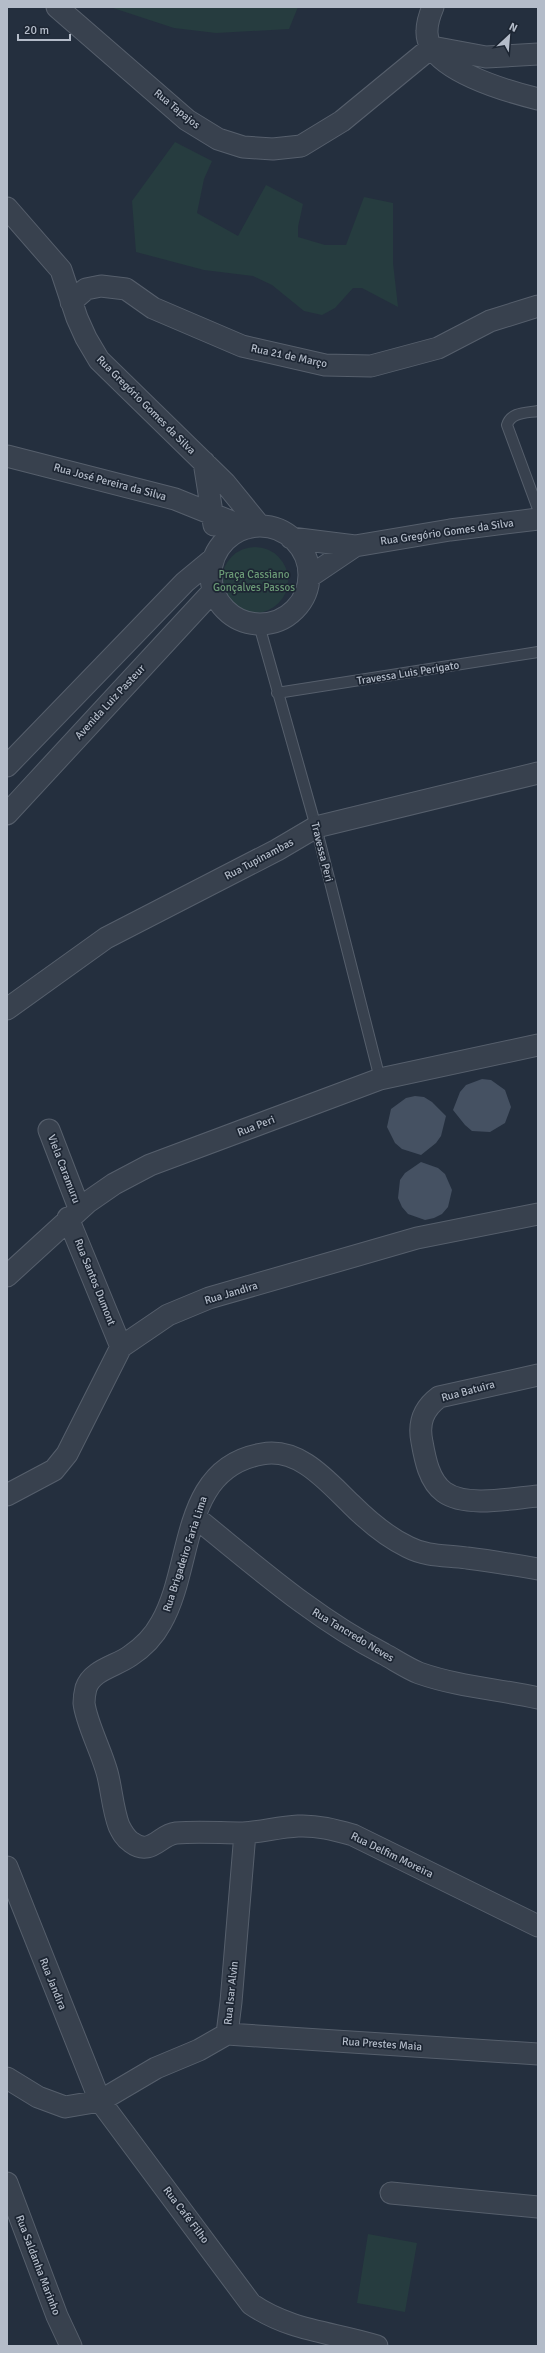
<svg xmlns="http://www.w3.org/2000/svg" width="545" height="2353" font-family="Signika,sans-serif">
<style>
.green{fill:#263c3f}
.building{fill:#455162}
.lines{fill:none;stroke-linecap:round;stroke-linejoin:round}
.lane-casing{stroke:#565f6c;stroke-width:12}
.street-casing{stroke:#565f6c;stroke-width:23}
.lane{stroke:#38414e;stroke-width:10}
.street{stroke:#38414e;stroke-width:21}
.labels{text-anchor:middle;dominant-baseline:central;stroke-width:3.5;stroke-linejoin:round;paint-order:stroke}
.street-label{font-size:11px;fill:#b4bcc9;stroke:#1d2633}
.park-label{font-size:11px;fill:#6b9a76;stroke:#1d2633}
</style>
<rect width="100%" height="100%" fill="#242f3e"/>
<path class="green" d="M110,7H298L289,29L216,33L174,28Z
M175,142L212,161L204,179L197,213L238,236L266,185L303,204L298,227V237L325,245H346L364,197L393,203V263L398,307L362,288H353L335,308L322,315L304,311L272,285L253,276L204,270L136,252L132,201Z
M222 580a33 33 0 1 1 66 0a33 33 0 1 1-66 0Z
M368,2234L417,2243L405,2312L357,2303Z"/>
<path class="building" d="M482,1079L491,1080L505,1090L511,1107L505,1123L490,1132L472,1131L465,1125L453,1110L460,1092L466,1085Z
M415,1096L424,1097L432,1102L446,1116L441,1136L436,1143L421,1155L402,1149L395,1143L387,1127L391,1109L406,1098Z
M421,1162L438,1168L445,1174L452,1190L448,1207L442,1214L434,1218L425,1220L408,1214L402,1207L398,1198L400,1180L405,1173Z"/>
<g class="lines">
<g class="lane-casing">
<path id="lane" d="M538,411C526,413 511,412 507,425L538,509
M259,625L316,827L380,1079
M277,693L538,652"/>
</g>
<g class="street-casing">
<path id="street" d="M57,7L187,120L218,139L243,147L273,149L301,146L342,121L432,47
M433,7C430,14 427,23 427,31C425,69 510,92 538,99
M432,47L486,57L538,54
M7,208L61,270L77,318L86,338L99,360L225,483L260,526
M71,302L86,289L101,286L126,289L153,308L242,346L325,365L371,366L438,348L490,321L538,306
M7,456L175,499L247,528
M204,462L214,525
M211 575a49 49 0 1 1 98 0a49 49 0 1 1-98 0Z
M291,538L355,546L450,530L538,519
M309,577L355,546
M7,766L185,582L214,558
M7,814L213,591
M7,1009L106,938L277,850L316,827L538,773
M49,1130L79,1208
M68,1218L121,1347
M7,1276L88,1202L114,1184L150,1165L380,1079L538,1045
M538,1375L439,1397C423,1409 418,1423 422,1442C425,1459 429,1481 444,1492C466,1508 513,1498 538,1496
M7,1495L54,1470L67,1454L121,1347L168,1315L209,1298L417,1238L538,1214
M195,1517C256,1566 314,1618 384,1654C395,1660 407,1668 419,1673C459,1687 498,1689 538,1698
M538,1569C515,1565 491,1561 467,1558C447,1555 427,1557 408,1547C387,1537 367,1520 351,1504C327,1481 299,1447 262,1454C179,1468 194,1566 161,1623C154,1636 142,1648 130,1656C116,1666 92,1670 86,1688C85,1692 84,1699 84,1703C86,1723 103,1754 108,1776C112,1793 113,1810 119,1826C122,1832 125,1838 131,1842C151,1857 159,1835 176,1833C199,1831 220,1833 243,1833C261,1832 279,1827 298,1826C317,1825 335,1830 353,1835L538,1926
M7,1867L100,2101L251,2304C290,2331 332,2332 377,2346
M227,2034L538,2054
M7,2078L38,2097L65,2107L100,2101L156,2068L199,2050L227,2034L231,2002L245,1833
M7,2183L57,2316L71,2346
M391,2193L538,2207"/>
</g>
<use href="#lane" class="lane"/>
<use href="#street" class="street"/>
</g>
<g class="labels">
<g class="street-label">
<text transform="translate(177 109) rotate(39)">Rua Tapajos</text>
<text transform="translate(289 356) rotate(12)">Rua 21 de Março</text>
<text transform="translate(146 405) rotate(45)">Rua Gregório Gomes da Silva</text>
<text transform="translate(110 482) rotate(15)">Rua José Pereira da Silva</text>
<text transform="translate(447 532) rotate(-8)">Rua Gregório Gomes da Silva</text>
<text transform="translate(408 673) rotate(-9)">Travessa Luis Perigato</text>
<text transform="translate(110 702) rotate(-47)">Avenida Luiz Pasteur</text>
<text transform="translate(322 852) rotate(76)">Travessa Peri</text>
<text transform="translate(259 859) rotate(-28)">Rua Tupinambas</text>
<text transform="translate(256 1126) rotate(-21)">Rua Peri</text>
<text transform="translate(64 1169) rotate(69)">Viela Caramuru</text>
<text transform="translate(95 1282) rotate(68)">Rua Santos Dumont</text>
<text transform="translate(231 1293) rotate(-17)">Rua Jandira</text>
<text transform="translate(468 1391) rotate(-15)">Rua Batuira</text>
<text transform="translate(185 1554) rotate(-72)">Rua Brigadeiro Faria Lima</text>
<text transform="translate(353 1635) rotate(31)">Rua Tancredo Neves</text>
<text transform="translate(392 1855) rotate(26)">Rua Delfim Moreira</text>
<text transform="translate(53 1984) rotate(68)">Rua Jandira</text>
<text transform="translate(231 1993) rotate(-84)">Rua Isar Alvin</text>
<text transform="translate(382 2044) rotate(4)">Rua Prestes Maia</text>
<text transform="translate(186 2215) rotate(53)">Rua Café Filho</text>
<text transform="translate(38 2265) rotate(69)">Rua Saldanha Marinho</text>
</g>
<g class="park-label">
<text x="254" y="574">Praça Cassiano<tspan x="254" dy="13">Gonçalves Passos</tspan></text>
</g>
</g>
<rect width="545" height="2353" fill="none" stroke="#b4bcc9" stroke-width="16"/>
<g transform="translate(509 36) rotate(26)" stroke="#1d2633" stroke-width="3" paint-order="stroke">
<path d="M0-3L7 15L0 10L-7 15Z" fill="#b4bcc9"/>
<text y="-6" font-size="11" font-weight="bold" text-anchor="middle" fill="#b4bcc9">N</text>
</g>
<path d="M18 34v6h52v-6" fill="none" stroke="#b4bcc9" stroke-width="2"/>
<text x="24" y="34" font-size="12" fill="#b4bcc9" stroke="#1d2633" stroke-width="3" paint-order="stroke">20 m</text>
</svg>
